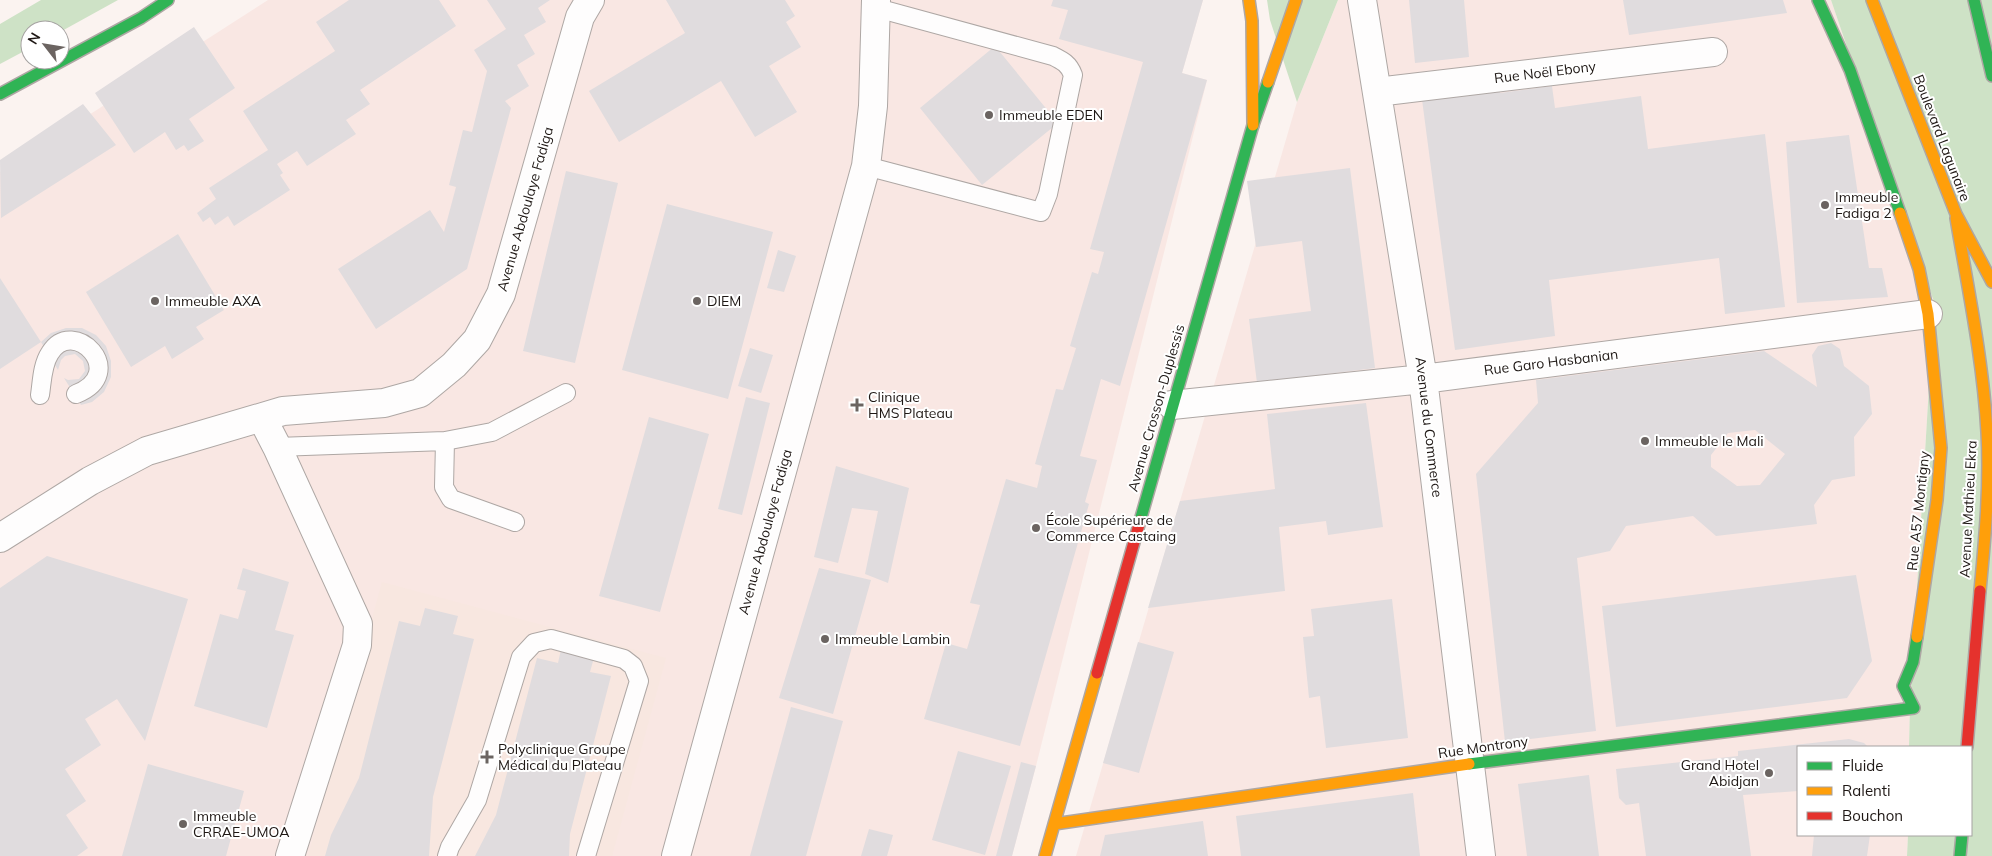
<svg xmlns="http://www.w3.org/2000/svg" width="1992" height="856" font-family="Mulish,sans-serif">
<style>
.commercial{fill:#f9e7e3}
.built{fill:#f8e7e0}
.green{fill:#cee2c6}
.building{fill:#e0dcde;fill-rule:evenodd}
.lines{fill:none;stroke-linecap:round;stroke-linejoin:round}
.lane-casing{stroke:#aea7a4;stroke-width:20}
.street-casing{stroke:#aea7a4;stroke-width:30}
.fast-casing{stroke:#aea7a4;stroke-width:14}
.slow-casing{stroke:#aea7a4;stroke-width:14}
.jam-casing{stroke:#aea7a4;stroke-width:14}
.lane{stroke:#fefdfd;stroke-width:18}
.street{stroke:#fefdfd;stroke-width:28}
.fast{stroke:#30b455;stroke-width:11}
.slow{stroke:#ff9f0a;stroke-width:11}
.jam{stroke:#e5322d;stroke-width:11}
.poi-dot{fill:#6b6461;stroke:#fff;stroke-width:2}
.labels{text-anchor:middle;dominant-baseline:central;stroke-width:4;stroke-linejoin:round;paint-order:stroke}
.street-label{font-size:14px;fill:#1e1714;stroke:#fff}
.poi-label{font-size:14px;fill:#1e1714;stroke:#fff;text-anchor:start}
</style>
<rect width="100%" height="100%" fill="#fbf3f0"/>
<path class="commercial" d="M268,0H1203L1182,73L1207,80L1036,766L1012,856H0V172Z
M1338,0H1831L1934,302L1910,704L1909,747H1798V835H1908L1907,856H1076L1297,102Z"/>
<path class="built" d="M382,582L666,658L612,856H308Z"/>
<path class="green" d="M41,0H118L60,32V30H30V48L0,64V24Z
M1267,0H1338L1297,102L1270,20Z
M1831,0H1992V856H1907L1908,835H1971V747H1909L1910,704L1934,302Z"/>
<path class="building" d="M349,0H439L456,26L360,90L370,104L346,120L356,134L307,166L297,151L277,164L283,173L280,175L290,190L234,226L228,216L215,225L210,217L203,222L197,213L216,199L209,188L268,150L243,111L335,51L316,22Z
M487,0H550L538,8L546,22L524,35L535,54L517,65L529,86L505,101L511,108L467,269L376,329L338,269L430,210L444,232L456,187L449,185L463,130L472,132L487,71L474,50L506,29Z
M666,0H785L795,16L786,22L801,47L769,66L797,112L755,137L721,81L619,142L589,91L685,33Z
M1053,0H1203L1182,73L1207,80L1120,386L1101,379L1080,456L1097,460L1085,502L1089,504L1020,746L924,719L946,643L967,649L980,605L970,603L1006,479L1037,488L1042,466L1035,464L1056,389L1063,390L1076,348L1070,346L1092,272L1098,274L1104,252L1090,249L1143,62L1059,39L1068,10L1051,6Z
M1409,0H1464L1469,57L1415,63Z
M1623,0H1783L1787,13L1629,35Z
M194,27L235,88L189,119L204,141L188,151L184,145L176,150L165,132L134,153L95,93Z
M995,46L1058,123L982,185L920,108Z
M1499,82L1500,93L1552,86L1555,108L1641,96L1648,149L1765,134L1785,307L1725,314L1719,258L1549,280L1555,336L1455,350L1421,92Z
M83,104L116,145L1,218L0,160Z
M1849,135L1869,268H1882L1888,297L1797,303L1786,142Z
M1350,168L1375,368L1257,383L1249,319L1311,311L1302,241L1256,247L1247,181Z
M566,171L618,183L575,363L523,351Z
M667,204L773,232L728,399L622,370Z
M178,234L224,310L196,327L204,339L172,359L165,346L131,367L86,292Z
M778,250L796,256L784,292L767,288Z
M0,278L41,342L0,369Z
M66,328H82L96,335L106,346L111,361V377L104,392L92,402L81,405L64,378L68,380L79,379L85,371L83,361L75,354L65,356L61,360L58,370L41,342L51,333Z
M1831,343L1840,349L1844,366L1869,386L1872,414L1854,437L1855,476L1832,480L1814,505L1817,524L1716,536L1693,516L1626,526L1610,551L1577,558L1596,731L1505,742L1476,474L1538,403L1536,380L1764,351L1817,387L1812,355L1818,346ZM1755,430L1785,454L1760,485L1737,486L1711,467V455L1728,433Z
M750,348L773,355L761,393L738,386Z
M746,397L770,403L742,515L718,509Z
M1366,403L1383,527L1328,535L1326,521L1279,527L1285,591L1148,608L1180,501L1275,489L1267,414Z
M649,417L709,434L660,612L599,596Z
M836,466L909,488L888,583L865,574L878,511L852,508L838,563L814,557Z
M47,556L188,599L145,741L117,699L85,719L101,745L65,769L86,801L66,815L88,848L77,856H0V588Z
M243,568L289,582L275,630L294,635L267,728L194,706L220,614L238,619L246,591L237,589Z
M819,568L871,580L833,714L779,698Z
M1856,575L1872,661L1847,698L1616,727L1602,606Z
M1392,599L1408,738L1326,748L1320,696L1309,698L1303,637L1314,636L1311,609Z
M425,608L458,616L453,634L474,639L433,797L429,856H325L331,835L359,778L399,621L420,626Z
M1138,642L1174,652L1139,773L1103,763Z
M562,645L595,654L590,672L611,676L570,834L569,856H475L496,815L537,658L558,663Z
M791,707L843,721L806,856H750Z
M1849,739L1864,743L1868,747H1798V791L1743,795L1751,856H1646L1639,803L1626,805L1619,798L1616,769L1738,756V751Z
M958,751L1011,766L985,855L932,840Z
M1021,762L1036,766L1012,856H996Z
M148,764L244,791L226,856H122Z
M1589,775L1599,856H1527L1518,784Z
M1413,793L1420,856H1241L1236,816Z
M1203,821L1208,856H1100L1105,835Z
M869,829L893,835L887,856H861Z
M1814,835H1870L1867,856H1812Z"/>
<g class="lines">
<g class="lane-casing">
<path id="lane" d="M866,166L1041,212L1048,194L1073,75C1069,64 1063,61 1053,56L877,8
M40,395C42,382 42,365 50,353C73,315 130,373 76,394
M445,441L444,487L451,499L515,522
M277,447L445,441L492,432L566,393
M447,856L450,847L477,800L521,657L534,643L551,639L624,659L633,666L639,681L586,856"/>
</g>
<g class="street-casing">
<path id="street" d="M1362,0L1423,379L1481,856
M1377,92L1713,52
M1172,405L1423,379L1928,314
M262,418L277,447L358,624L357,645L290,856
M0,538L90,481L147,451L283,411L384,403L420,393L454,365L477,340L501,294L580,17L590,0
M676,856L866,166L873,106L876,0"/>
</g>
<g class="fast-casing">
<path id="fast" d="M1818,0L1850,70L1900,213
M1974,0L1992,76
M0,94L141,18L168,0
M1140,521L1253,125L1268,82
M1469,764L1914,708L1903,686L1913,662L1917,637
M1960,856L1962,835"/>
</g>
<g class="slow-casing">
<path id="slow" d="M1249,0L1252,21L1253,125
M1872,0L1956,214L1992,282
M1268,82L1296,0
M1900,213L1919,269L1928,314L1941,448L1937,500L1917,637
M1956,218C1968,289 1983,360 1987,432C1990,485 1985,538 1980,591
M1054,824L1469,764
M1045,856L1097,673"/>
</g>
<g class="jam-casing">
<path id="jam" d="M1097,673L1140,521
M1967,747L1980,591"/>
</g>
<use href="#lane" class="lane"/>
<use href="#street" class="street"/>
<use href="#fast" class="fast"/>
<use href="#slow" class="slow"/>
<use href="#jam" class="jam"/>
</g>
<g class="poi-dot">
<circle cx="989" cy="115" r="5"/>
<circle cx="1825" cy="205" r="5"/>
<circle cx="155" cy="301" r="5"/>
<circle cx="697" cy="301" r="5"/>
<path d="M854.5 397.5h5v5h5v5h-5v5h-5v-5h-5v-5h5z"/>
<circle cx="1645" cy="441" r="5"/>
<circle cx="1036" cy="528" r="5"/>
<circle cx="825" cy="639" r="5"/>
<path d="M484.5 749.5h5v5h5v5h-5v5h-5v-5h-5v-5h5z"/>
<circle cx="1769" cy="773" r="5"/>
<circle cx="183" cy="824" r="5"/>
</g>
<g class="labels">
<g class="street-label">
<text transform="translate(1545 72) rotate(-7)">Rue Noël Ebony</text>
<text transform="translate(1942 138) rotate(69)">Boulevard Lagunaire</text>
<text transform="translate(525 209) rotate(-74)">Avenue Abdoulaye Fadiga</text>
<text transform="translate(1551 362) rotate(-7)">Rue Garo Hasbanian</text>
<text transform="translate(1156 408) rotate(-74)">Avenue Crosson-Duplessis</text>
<text transform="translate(1429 427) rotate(83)">Avenue du Commerce</text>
<text transform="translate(1968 509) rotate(-87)">Avenue Mathieu Ekra</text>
<text transform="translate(1918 511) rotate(-84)">Rue A57 Montigny</text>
<text transform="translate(765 532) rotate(-75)">Avenue Abdoulaye Fadiga</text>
<text transform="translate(1483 747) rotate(-8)">Rue Montrony</text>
</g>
<g class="poi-label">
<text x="999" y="115">Immeuble EDEN</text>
<text x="1835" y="197">Immeuble<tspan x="1835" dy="16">Fadiga 2</tspan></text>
<text x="165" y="301">Immeuble AXA</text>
<text x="707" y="301">DIEM</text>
<text x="868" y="397">Clinique<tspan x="868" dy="16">HMS Plateau</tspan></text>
<text x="1655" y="441">Immeuble le Mali</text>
<text x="1046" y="520">École Supérieure de<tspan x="1046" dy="16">Commerce Castaing</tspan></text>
<text x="835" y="639">Immeuble Lambin</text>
<text x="498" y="749">Polyclinique Groupe<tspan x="498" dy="16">Médical du Plateau</tspan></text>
<text x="1759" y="765" text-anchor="end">Grand Hotel<tspan x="1759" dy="16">Abidjan</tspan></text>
<text x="193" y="816">Immeuble<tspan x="193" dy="16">CRRAE-UMOA</tspan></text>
</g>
</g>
<rect x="1797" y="746" width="175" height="90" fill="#ffffff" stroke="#a5a2a1"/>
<rect x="1807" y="762" width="25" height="8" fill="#30b455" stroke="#a5a2a1"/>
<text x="1842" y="771" font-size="15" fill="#1e1714">Fluide</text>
<rect x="1807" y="787" width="25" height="8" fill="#ff9f0a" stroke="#a5a2a1"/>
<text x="1842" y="796" font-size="15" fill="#1e1714">Ralenti</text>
<rect x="1807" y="812" width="25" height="8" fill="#e5322d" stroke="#a5a2a1"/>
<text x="1842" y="821" font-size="15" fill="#1e1714">Bouchon</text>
<g transform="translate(45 45) rotate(301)"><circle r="24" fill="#ffffff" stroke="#a5a2a1"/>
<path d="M0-4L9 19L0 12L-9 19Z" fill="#6b6461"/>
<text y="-8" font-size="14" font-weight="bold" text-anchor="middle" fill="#1e1714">N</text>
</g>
</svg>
